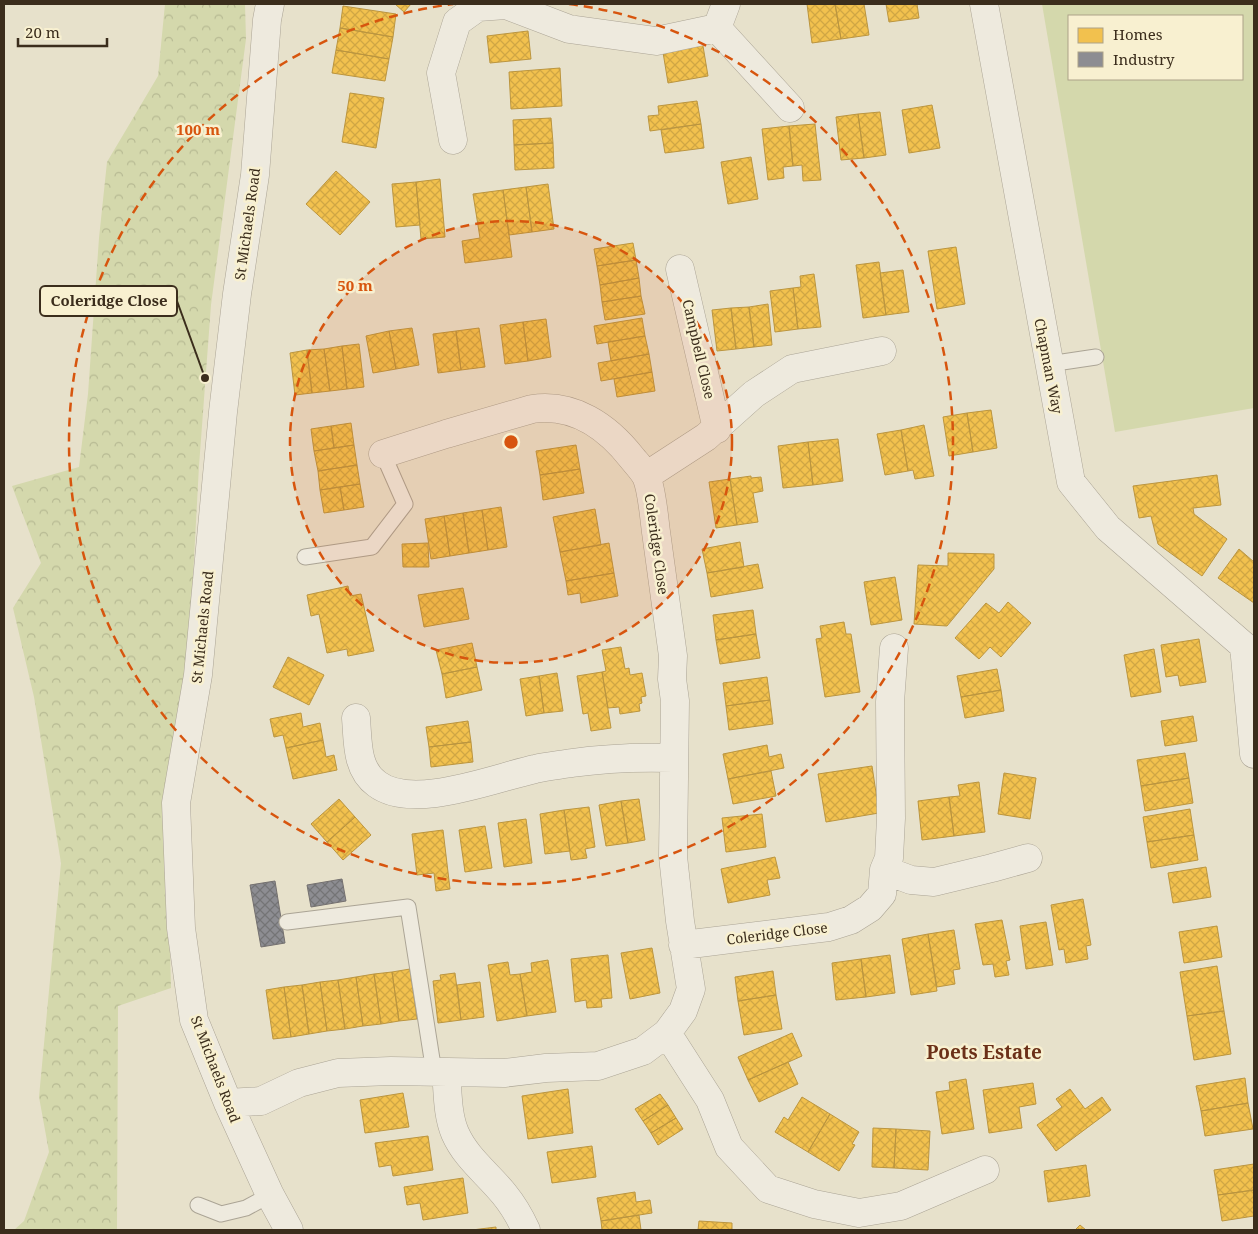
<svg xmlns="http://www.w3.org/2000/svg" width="1258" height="1234" font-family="'Noto Serif',serif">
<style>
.grass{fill:#d4d8ac;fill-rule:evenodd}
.forest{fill:url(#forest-crowns)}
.homes{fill:url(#homes-cross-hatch);stroke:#bb953f}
.industry{fill:url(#industry-cross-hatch);stroke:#74706f}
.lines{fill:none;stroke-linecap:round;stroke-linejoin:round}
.lane-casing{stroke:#aba495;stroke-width:17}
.street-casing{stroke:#aba495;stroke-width:29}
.lane{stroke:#eeeade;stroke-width:15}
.street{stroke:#eeeade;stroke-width:28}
.ring{fill:none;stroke:#d7550e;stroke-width:2.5;stroke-dasharray:9 6}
.labels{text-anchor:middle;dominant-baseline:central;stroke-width:5;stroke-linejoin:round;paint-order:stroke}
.street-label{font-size:14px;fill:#3b2d1c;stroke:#f8f0d0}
.district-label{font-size:19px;font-weight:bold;fill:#6b3018;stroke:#f8f0d0}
.centre{fill:#d7550e;stroke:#f8f0d0;stroke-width:2.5}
.ring-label{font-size:15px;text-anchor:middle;font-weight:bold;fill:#d7550e;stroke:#f8f0d0;stroke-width:5;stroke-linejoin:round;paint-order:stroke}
.leader{fill:none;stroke:#3b2d1c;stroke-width:2}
.callout-dot{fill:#3b2d1c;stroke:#f8f0d0;stroke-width:2}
.callout{fill:#f8f0d0;stroke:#3b2d1c;stroke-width:2}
.callout-label{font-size:15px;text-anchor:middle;font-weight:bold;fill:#3b2d1c}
</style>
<defs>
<pattern id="forest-crowns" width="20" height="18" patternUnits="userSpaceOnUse" patternTransform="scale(1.25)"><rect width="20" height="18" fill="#d4d8ac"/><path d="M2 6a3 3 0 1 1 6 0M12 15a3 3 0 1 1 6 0" fill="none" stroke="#b7ba93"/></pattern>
<pattern id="homes-cross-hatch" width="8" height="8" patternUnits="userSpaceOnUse" patternTransform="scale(1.25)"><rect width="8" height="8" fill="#f2c14e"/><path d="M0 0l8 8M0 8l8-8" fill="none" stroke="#d0a644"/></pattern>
<pattern id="industry-cross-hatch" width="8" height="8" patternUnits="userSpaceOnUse" patternTransform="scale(1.25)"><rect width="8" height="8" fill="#8d8d92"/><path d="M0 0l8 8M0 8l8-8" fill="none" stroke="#747476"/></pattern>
</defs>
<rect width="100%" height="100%" fill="#e7e1cb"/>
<path class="grass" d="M1042,4H1254V408L1115,432ZM1069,16H1242V79H1069Z"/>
<path class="forest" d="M165,4H245L246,39L211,305L199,466L186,707L166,801L171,988L118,1006L117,1230H14L24,1221L49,1152L39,1097L61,863L34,697L13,608L41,563L12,486L79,467L88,394L99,238L107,162L158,76Z"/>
<path class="homes" d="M395,4H411L404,12Z
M807,4H835L841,39L812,43Z
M835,4H864L869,35L841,39Z
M886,4H917L919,18L889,22Z
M343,6L396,14L393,37L340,28Z
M340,28L393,37L389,59L336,50Z
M528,31L531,59L490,63L487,36Z
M702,40L708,76L668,83L662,46Z
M336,50L389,59L385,81L332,73Z
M560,68L562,106L511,109L509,72Z
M350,93L384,98L376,148L342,142Z
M697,101L701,124L650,131L648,116L659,115L658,106Z
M932,105L940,148L909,153L902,110Z
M880,112L886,155L864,158L858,114Z
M858,114L864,158L841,160L836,117Z
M551,118L553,143L514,145L513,120Z
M701,124L704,148L665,153L661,130Z
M815,124L821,180L803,181L802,165L793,166L789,126Z
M789,126L793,166L783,167L784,178L768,180L762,129Z
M553,143L554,168L515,170L514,145Z
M751,157L758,199L728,204L721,162Z
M336,171L370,202L340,235L306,204Z
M440,179L445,237L421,239L416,182Z
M416,182L420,225L396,227L392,184Z
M548,184L554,229L532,232L526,187Z
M526,187L532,232L509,235L503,190Z
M503,190L512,257L465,263L462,241L480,238L473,194Z
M633,243L636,260L597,266L594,249Z
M956,247L965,304L937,309L928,251Z
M636,260L639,278L600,285L597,266Z
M879,262L886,315L863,318L856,265Z
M903,270L909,312L886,315L880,273Z
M814,274L821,327L798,329L793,288L801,287L800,276Z
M639,278L641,296L602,302L600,285Z
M793,288L798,329L775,332L770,291Z
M641,296L645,314L605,320L602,302Z
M768,304L772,345L754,347L749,307Z
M749,307L754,347L736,349L731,308Z
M731,308L736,349L717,351L712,310Z
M642,318L645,336L597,344L594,326Z
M546,319L551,357L528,361L523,322Z
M523,322L528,361L505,364L500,325Z
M412,328L419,365L396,369L389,331Z
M479,328L485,367L461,370L456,331Z
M389,331L396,369L373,373L366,336Z
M456,331L461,370L438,373L433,334Z
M645,336L649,354L611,361L608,342Z
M359,344L364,387L347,389L342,346Z
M342,346L347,389L330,391L324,349Z
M324,349L330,391L312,393L307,350Z
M307,350L312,393L295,395L290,353Z
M649,354L652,372L601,381L598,363Z
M652,372L655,391L617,397L614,379Z
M991,410L997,448L973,452L967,413Z
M967,413L973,452L949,456L943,417Z
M351,423L354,445L334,448L331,426Z
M924,425L934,476L915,479L913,470L908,471L901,430Z
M331,426L334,448L314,451L311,429Z
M901,430L908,471L885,475L877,434Z
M838,439L843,481L813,485L808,442Z
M808,442L813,485L783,488L778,446Z
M354,445L357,465L318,471L314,451Z
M576,445L580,469L540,475L536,451Z
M357,465L360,484L320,490L318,471Z
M580,469L584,493L543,500L540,475Z
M1217,475L1221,505L1193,508L1194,514L1227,539L1202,576L1158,544L1151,516L1139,518L1133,486Z
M751,476V478L761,477L763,491L753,493L758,522L737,525L730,479Z
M730,479L737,525L716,528L709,482Z
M360,484L364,507L344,510L340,487Z
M340,487L344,510L324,513L320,490Z
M501,507L507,547L488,550L482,510Z
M595,509L601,545L560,552L553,517Z
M482,510L488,550L469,553L463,513Z
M463,513L469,553L450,556L444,516Z
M444,516L450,556L431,559L425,519Z
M740,542L744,567L707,573L702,549Z
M428,543L429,567H403L402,544Z
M609,543L614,573L566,581L560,552Z
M1239,549L1254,562V603L1218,578Z
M948,553L994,554V569L947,626L914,624L918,565L948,566Z
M758,564L763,588L711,597L707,573Z
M614,573L618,596L581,603L580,593L568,595L566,581Z
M895,577L902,620L871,625L864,582Z
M348,586L350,596L361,594L374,651L348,656L347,649L327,653L319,614L311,616L307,595Z
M463,588L469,619L424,627L418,595Z
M1008,602L1031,623L1001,657L990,647L979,659L955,638L986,603L999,613Z
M753,610L756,634L716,640L713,615Z
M844,622L846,634H851L860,692L825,697L816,639L822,638L820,626Z
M756,634L760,658L720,664L716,640Z
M1199,639L1206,682L1180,686L1178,675L1166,677L1161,645Z
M472,643L477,667L442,674L436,650Z
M621,647L625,669L629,668L630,675L642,673L646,696L641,697L642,703L639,704L640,711L620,714L619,707L608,708L602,672L606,671L602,650Z
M1154,649L1161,692L1131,697L1124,655Z
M288,657L324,675L309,705L273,687Z
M477,667L482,690L446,698L442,674Z
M997,669L1001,690L961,697L957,676Z
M602,672L611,728L591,731L588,713L583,714L577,676Z
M557,673L563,711L544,713L539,676Z
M539,676L544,713L526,716L520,679Z
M767,677L770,700L726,706L723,683Z
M1001,690L1004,711L965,718L961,697Z
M770,700L773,724L729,730L726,706Z
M301,713L303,727L320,723L323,740L286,748L283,735L274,737L270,719Z
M1193,716L1197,741L1165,746L1161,721Z
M468,721L471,742L429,747L426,727Z
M323,740L326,757L334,755L337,770L293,779L286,748Z
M471,742L473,762L431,767L429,747Z
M767,745L769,757L781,754L784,768L728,779L723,754Z
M1185,753L1189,778L1141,786L1137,760Z
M872,766L879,813L826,822L818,774Z
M771,771L776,796L733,804L728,779Z
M1004,773L1036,778L1030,819L998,814Z
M1189,778L1193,803L1145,811L1141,786Z
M979,782L985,832L954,836L949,797L960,796L958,785Z
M949,797L954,836L922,840L918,801Z
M339,799L355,817L327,842L311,824Z
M639,799L645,840L628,843L621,801Z
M621,801L628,843L606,846L599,805Z
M589,807L595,847L585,849L587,858L571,860L564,810Z
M1190,809L1194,835L1147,842L1143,817Z
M564,810L570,851L545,854L540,814Z
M762,814L766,847L726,852L722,818Z
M355,817L371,835L343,860L327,842Z
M526,819L532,863L504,867L498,823Z
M485,826L492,868L465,872L459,830Z
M443,830L450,889L436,891L434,873L417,875L412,834Z
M1194,835L1198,860L1151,868L1147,842Z
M775,857L780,878L767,880L770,895L728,903L721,869Z
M1206,867L1211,897L1173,903L1168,873Z
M1083,899L1091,945L1086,946L1088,959L1066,963L1064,949L1059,950L1051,905Z
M1002,920L1010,960L1006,961L1009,975L995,977L993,964L983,965L975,924Z
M1046,922L1053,965L1026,969L1020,926Z
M1217,926L1222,957L1184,963L1179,932Z
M954,930L960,969L953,970L955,984L937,987L928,934Z
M928,934L937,991L911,995L902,939Z
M652,948L660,993L630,999L621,953Z
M608,955L612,998L601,999L602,1007L587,1008L586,1000L575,1002L571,959Z
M890,955L895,993L866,997L861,959Z
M861,959L866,997L836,1000L832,963Z
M548,960L556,1012L527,1016L520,974L532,972L531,963Z
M508,962L510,975L520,974L527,1016L497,1021L488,965Z
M1217,966L1224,1011L1187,1016L1180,972Z
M410,969L417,1019L399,1021L392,972Z
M773,971L776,995L738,1001L735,977Z
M392,972L399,1021L381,1024L374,974Z
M455,973L461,1020L438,1023L433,981L441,980L440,975Z
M374,974L381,1024L363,1026L356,977Z
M356,977L363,1026L345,1029L338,980Z
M338,980L345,1029L327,1031L320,982Z
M320,982L327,1031L309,1034L302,985Z
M480,982L484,1017L461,1020L457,985Z
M302,985L309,1034L291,1037L284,987Z
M284,987L291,1037L273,1039L266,990Z
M776,995L782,1029L744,1035L738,1001Z
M1224,1011L1231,1054L1194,1060L1187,1016Z
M792,1033L802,1056L748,1080L738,1057Z
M788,1062L798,1084L759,1102L748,1080Z
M1245,1078L1248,1103L1201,1111L1196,1086Z
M966,1079L974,1129L942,1134L936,1092L950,1090L949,1082Z
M1033,1083L1036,1104L1019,1107L1022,1128L989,1133L983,1090Z
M568,1089L573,1133L528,1139L522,1096Z
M1070,1089L1085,1109L1102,1097L1111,1110L1056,1151L1037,1125L1062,1107L1056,1099Z
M403,1093L409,1127L365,1133L360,1100Z
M660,1094L668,1105L643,1121L635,1109Z
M802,1097L830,1114L808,1152L775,1132L784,1117L788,1120Z
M1248,1103L1253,1129L1205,1136L1201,1111Z
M668,1105L676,1118L651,1133L643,1121Z
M830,1114L859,1132L852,1144L855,1145L839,1171L808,1152Z
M676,1118L683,1129L658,1145L651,1133Z
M873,1128L896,1129L894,1168L872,1167Z
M896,1129L930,1131L928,1170L894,1168Z
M428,1136L433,1170L393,1176L391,1165L379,1167L375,1143Z
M592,1146L596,1177L552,1183L547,1152Z
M1254,1164V1190L1218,1195L1214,1170Z
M1086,1165L1090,1196L1048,1202L1044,1171Z
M463,1178L468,1213L423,1220L420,1203L407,1205L404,1187Z
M1254,1190V1216L1222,1221L1218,1195Z
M635,1192L636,1202L650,1200L652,1213L601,1221L597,1198Z
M639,1215L641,1230H602L601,1221Z
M699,1221L732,1223V1230H698Z
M1080,1225L1086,1230H1075Z
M496,1227V1230H472Z"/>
<path class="industry" d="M342,879L346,901L311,907L307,885Z
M275,881L285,943L261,947L250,885Z"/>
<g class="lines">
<g class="lane-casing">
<path id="lane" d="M1049,364L1096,357
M305,557L372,547L405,504L383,454
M287,922L408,907L434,1072
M198,1205L221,1214L246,1208L270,1195"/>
</g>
<g class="street-casing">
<path id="street" d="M270,4L267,20L255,175L237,294L223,412L198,675L176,803L181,928L194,1020L228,1103L270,1195L289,1230
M984,4L1071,482L1108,528L1244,646
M717,28L790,108
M453,140L441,73L457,22L478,7L506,5L569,29L656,41L717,28L726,4
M680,269L717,429
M646,476L706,437L754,394L792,369L882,351
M1244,646L1254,754
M356,718C358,742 356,769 377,784C413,811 494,778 535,769C547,766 560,765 572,763C606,758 640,757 674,758
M884,870L911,880L934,882L992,868L1028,858
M683,945L829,927L851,920L870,908L882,894L884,870L889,858L891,818L890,702L894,648
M667,1033L710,1100L729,1147L768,1189L814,1204L859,1213L901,1206L985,1170
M446,1072C448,1092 447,1114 455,1133C466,1158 487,1173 504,1194C513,1205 520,1217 526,1230
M228,1103L261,1101L299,1083L338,1073L391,1071L504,1073L546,1068L598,1066L643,1051L667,1033L683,1011L691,989L680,921L673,856L675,701L672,679L673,656C667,615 662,573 656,532C654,517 652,489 646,476C642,469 636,463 632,458C607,426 573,403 532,409L446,434L383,454"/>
</g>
<use href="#lane" class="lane"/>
<use href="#street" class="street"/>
</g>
<circle cx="511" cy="442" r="221" fill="#d7550e" fill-opacity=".12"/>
<g class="ring">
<circle cx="511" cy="442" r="221"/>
<path d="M569 4A442 442 0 1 1 453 4"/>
</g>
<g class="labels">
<g class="street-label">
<text transform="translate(247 224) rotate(-82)">St Michaels Road</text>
<text transform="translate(699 349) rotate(77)">Campbell Close</text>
<text transform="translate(1049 366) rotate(79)">Chapman Way</text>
<text transform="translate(657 544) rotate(82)">Coleridge Close</text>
<text transform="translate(202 627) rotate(-84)">St Michaels Road</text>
<text transform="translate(777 933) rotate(-7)">Coleridge Close</text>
<text transform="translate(216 1069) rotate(69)">St Michaels Road</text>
</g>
<g class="district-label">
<text x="984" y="1052">Poets Estate</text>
</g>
</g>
<circle cx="511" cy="442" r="8" class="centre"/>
<g class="ring-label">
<text x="198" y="135">100 m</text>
<text x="355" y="291">50 m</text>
</g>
<path class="leader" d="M205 378L177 301"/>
<circle class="callout-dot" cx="205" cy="378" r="5"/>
<rect class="callout" x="40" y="286" width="137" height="30" rx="5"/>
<g class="callout-label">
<text x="109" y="306">Coleridge Close</text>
</g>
<rect width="1258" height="1234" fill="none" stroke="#3b2d1c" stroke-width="10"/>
<rect x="1068" y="15" width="175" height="65" fill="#f8f0d0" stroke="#aca288"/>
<rect x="1078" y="28" width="25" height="15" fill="#f2c14e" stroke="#aca288"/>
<text x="1113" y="40" font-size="15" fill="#3b2d1c">Homes</text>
<rect x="1078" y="52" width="25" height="15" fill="#8d8d92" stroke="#aca288"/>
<text x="1113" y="65" font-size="15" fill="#3b2d1c">Industry</text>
<path d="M18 38v8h89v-8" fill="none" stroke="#3b2d1c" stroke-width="2.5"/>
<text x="25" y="38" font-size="15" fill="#3b2d1c" stroke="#f8f0d0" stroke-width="4" paint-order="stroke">20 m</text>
</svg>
